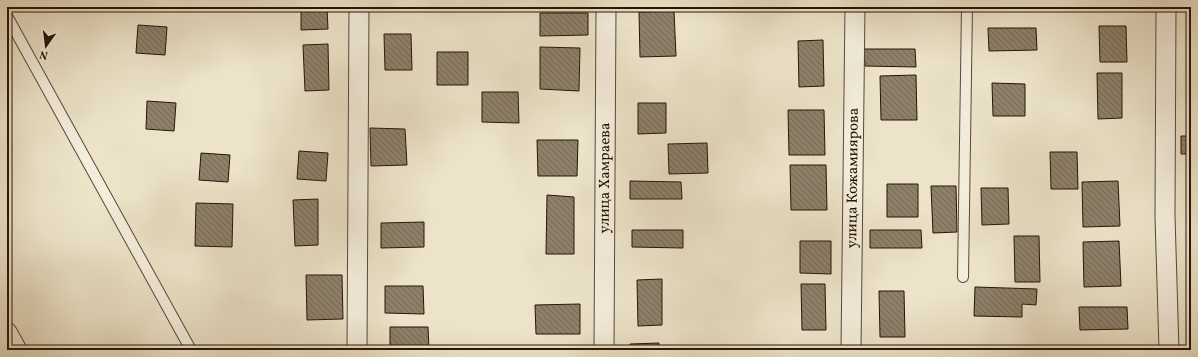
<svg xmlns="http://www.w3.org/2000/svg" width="1198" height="357" font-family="Vollkorn,serif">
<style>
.building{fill:url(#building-back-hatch);stroke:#271406}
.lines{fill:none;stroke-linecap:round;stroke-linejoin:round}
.service-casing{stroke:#584837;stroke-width:12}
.minor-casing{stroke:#584837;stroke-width:21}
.service{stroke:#f3eddc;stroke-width:10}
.minor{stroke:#f3eddc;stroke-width:19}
.labels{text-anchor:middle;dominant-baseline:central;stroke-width:3.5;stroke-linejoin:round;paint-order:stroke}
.street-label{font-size:15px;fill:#271406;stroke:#f3eddc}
</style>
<defs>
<pattern id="building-back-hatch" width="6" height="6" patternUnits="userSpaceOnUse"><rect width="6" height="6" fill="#8d806b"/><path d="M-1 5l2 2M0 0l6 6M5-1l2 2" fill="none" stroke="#736856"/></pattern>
</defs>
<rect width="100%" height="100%" fill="#ece3c9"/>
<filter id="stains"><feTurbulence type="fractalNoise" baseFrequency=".005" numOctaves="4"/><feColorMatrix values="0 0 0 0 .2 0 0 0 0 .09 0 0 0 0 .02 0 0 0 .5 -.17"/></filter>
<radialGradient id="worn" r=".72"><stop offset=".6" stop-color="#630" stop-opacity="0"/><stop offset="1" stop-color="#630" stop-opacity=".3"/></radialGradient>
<path class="building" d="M301,7H327L328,29L301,30Z
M1021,7H1072V8H1021Z
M1087,7H1123V9H1087Z
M1187,7H1191V20H1187Z
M674,11L676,56L640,57L639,12Z
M540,13H588V35L540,36Z
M138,25L167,27L165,55L136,53Z
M1099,26H1126L1127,62H1100Z
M988,28H1036L1037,50L989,51Z
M1188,33H1191V78H1189Z
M384,34H411L412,70H385Z
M823,40L824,86L799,87L798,41Z
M328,44L329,90L305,91L303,45Z
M540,47L580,48L579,91L540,89Z
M864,49H915L916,67L865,66Z
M437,52H468V85H437Z
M1097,73H1122V118L1098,119Z
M916,75L917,120H881L880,76Z
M992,83L1025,84V116H993Z
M482,92H518L519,123L482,122Z
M147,101L176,103L174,131L146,129Z
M638,103H666V133L638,134Z
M788,110H824L825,155H789Z
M370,128L405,129L407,165L371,166Z
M1181,136H1191V154H1181Z
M537,140H578L577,176H538Z
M707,143L708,173L669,174L668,144Z
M299,151L328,153L326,181L297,179Z
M1050,152H1077L1078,189H1051Z
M201,153L230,155L228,182L199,180Z
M790,165H826L827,210H791Z
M630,181L681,182L682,199H630Z
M1118,181L1120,226L1083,227L1082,182Z
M887,184H918V217H887Z
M931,186H956L957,232L933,233Z
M981,188H1008L1009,224L982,225Z
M547,195L574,197V254H546Z
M318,199V245L295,246L293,200Z
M196,203L233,204L232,247L195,246Z
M424,222V247L381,248V223Z
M632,230H683V248L632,247Z
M870,230H921L922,248H870Z
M1014,236H1039L1040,282H1015Z
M800,241H831V274L800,273Z
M1119,241L1121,286L1084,287L1083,242Z
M306,275H342L343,319L307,320Z
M662,279V325L638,326L637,280Z
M801,284H825L826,330H802Z
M385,286H423L424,314L385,313Z
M975,287L1037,289L1036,305L1022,304V317L974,316Z
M879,291H904L905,337H880Z
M580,304V334H536L535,305Z
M1079,307H1127L1128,329L1080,330Z
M390,327H428L429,350H390Z
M659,343V350H631L630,344Z
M890,348H915V350H890Z"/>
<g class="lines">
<g class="service-casing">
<path id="service" d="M7,16L191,350
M963,277L967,7"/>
</g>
<g class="minor-casing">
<g id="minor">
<path d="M1166,7L1165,216L1169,350"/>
<path d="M7,332L17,350"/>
<path d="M357,350L359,7"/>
<path id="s1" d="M604,350L606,7"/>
<path id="s2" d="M851,350L855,7"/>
</g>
</g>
<use href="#service" class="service"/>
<use href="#minor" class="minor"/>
</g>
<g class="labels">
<g class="street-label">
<text stroke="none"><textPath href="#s1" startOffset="172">улица Хамраева</textPath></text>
<text stroke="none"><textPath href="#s2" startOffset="172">улица Кожамиярова</textPath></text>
</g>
</g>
<rect width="1198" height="357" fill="none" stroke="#ece3c9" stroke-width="24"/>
<rect x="8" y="8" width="1182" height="341" fill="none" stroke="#271406" stroke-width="2"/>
<rect x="12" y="12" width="1174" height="333" fill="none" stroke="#271406"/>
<g transform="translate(46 46) rotate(194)" stroke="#f3eddc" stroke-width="3" paint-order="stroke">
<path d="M0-3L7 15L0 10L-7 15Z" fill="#271406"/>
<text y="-6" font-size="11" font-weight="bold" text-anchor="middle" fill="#271406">N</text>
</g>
<rect width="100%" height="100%" filter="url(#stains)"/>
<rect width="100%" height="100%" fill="url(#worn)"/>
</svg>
